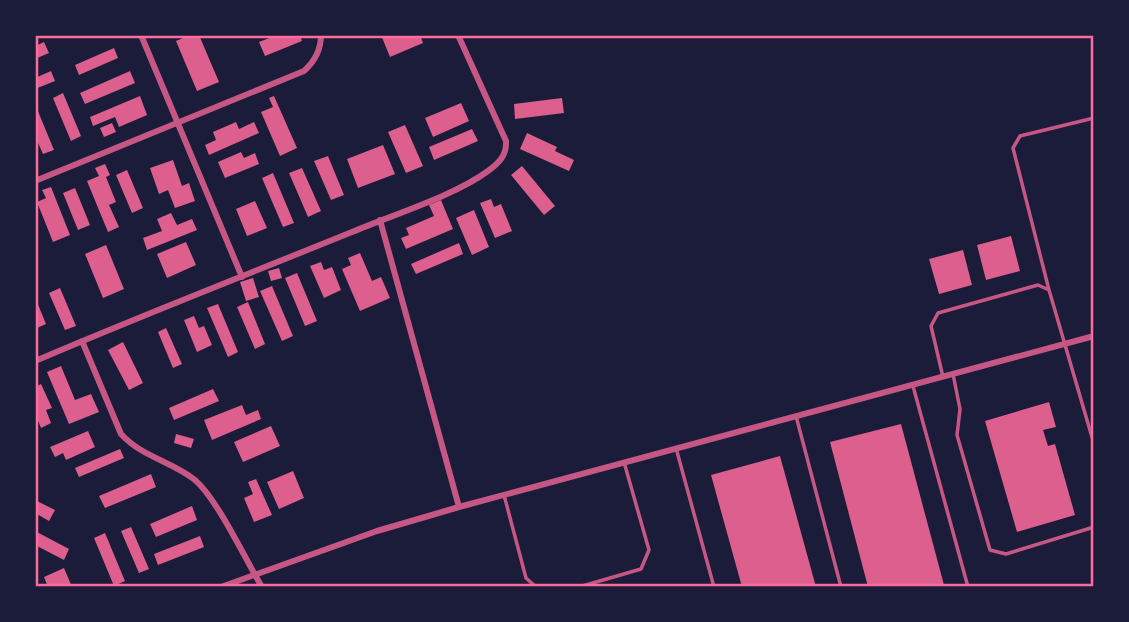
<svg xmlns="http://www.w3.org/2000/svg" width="1129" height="622" font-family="'Archivo Narrow',sans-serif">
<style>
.building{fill:#dd5f8e}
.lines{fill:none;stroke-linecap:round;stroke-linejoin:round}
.service{stroke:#c65784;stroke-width:3.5}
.minor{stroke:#c65784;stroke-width:6}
.neatline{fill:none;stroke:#ff6b9d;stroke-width:2.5}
</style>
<rect width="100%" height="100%" fill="#1b1b3a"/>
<path class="building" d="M190,35H199L219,82L197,91L176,41Z
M277,35H300L302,41L265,56L259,42Z
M381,35H420L423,43L390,57Z
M44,42L49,53L35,59V46Z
M114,48L118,58L79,75L75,65Z
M51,71L55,81L35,89V78Z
M130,71L135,83L85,104L80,93Z
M63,93L81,136L71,141L53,98Z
M140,96L147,115L119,127L115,117L93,126L90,117Z
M274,96L297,148L280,156L261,112L273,107L269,98Z
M562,98L564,113L515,119L514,104Z
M461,103L469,121L433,137L425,118Z
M35,104L54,150L43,154L35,136Z
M236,122L239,129L254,122L259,133L209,155L205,145L216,140L213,132Z
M112,123L116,132L104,137L100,128Z
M405,125L423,166L406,173L388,132Z
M472,129L478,141L434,160L429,147Z
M527,133L557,147L555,151L574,160L569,171L520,149Z
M383,145L395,174L358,188L347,159Z
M241,152L244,158L255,153L259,164L225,178L218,162Z
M328,156L344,195L331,200L314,161Z
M173,160L182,186L189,183L195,201L175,208L168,190L159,194L150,168Z
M105,164L110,175L106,177L116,202L109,205L119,227L108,232L87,181L99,176L95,168Z
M522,166L555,206L544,215L511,175Z
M302,168L321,211L308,217L289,173Z
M127,170L143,208L132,213L116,175Z
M273,173L294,223L283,227L262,178Z
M51,187L70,235L53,242L37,202L46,198L42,190Z
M75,188L90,225L78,230L63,193Z
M491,199L494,207L501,204L512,231L495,238L480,203Z
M441,200L453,229L406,249L401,238L409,235L406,228L434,216L429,205Z
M255,201L267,228L247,236L236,209Z
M474,210L489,247L472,255L456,218Z
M171,213L177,225L192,219L197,230L147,250L143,238L162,231L157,219Z
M1011,236L1020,271L986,280L977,245Z
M186,242L196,265L167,278L157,254Z
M459,243L463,254L416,274L411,264Z
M106,245L124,289L103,298L85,254Z
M963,250L972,285L939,294L929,259Z
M360,253L372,281L381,277L390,298L360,311L342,269L351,265L348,258Z
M321,262L324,270L332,267L341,290L324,298L310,266Z
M279,268L282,278L271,281L268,271Z
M297,273L317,321L305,326L285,278Z
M253,278L259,297L246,301L240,282Z
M272,286L293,336L282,341L260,291Z
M60,288L76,326L65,330L49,293Z
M35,297L46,324L35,329Z
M248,302L265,344L255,349L237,307Z
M218,304L238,352L228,357L207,308Z
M194,316L199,328L204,326L212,345L197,352L184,320Z
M166,328L182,364L173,368L158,332Z
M123,342L143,383L129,390L108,350Z
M61,366L75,400L91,394L99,412L69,424L47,372Z
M41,384L52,408L46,410L51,423L41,428L35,413V387Z
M213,389L219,401L174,420L169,408Z
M1049,402L1056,427L1043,430L1048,446L1055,444L1075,515L1017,532L985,421Z
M242,405L246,415L258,410L261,419L212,440L204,420Z
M901,424L944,585L937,587H868L830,442Z
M271,426L280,446L243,462L234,442Z
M88,431L95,447L66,460L63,453L55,457L50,447Z
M176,434L194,439L191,448L174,443Z
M120,449L124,458L79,477L75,468Z
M780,456L816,587H742L711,475Z
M293,471L304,498L279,509L267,482Z
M151,474L156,487L105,508L99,496Z
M256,479L272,515L254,522L244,498L253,494L248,482Z
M35,500L55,510L49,521L35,513Z
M192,506L197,520L156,537L150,524Z
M131,527L149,569L139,573L121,531Z
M35,531L69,549L64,560L35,545Z
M105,533L125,581L114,586L94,538Z
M200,536L204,547L158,565L154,554Z
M64,568L72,587H48L44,577Z"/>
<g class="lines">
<path class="service" d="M1049,290L1013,148L1020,136L1094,118
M953,374L960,409L957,435L990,550L1006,554L1094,527
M943,377L931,326L938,313L1038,285L1049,290L1094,444
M913,386L968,587
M796,416L841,587
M676,448L714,587
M504,495L526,578L536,587
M579,587L641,569L649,550L624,462"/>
<path class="minor" d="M141,35L242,277
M35,181L304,71C314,62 321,49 321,35
M380,220L459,507
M82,341L121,434C142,457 171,461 195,480C218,500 245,559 262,587
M35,361C140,316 246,275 352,232C392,215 454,196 488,171C499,163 507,155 506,141L458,35
M221,587L377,531L459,507L1094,336"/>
</g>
<rect width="1129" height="622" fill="none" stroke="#1b1b3a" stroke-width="74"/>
<rect x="37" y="37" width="1055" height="548" class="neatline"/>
</svg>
